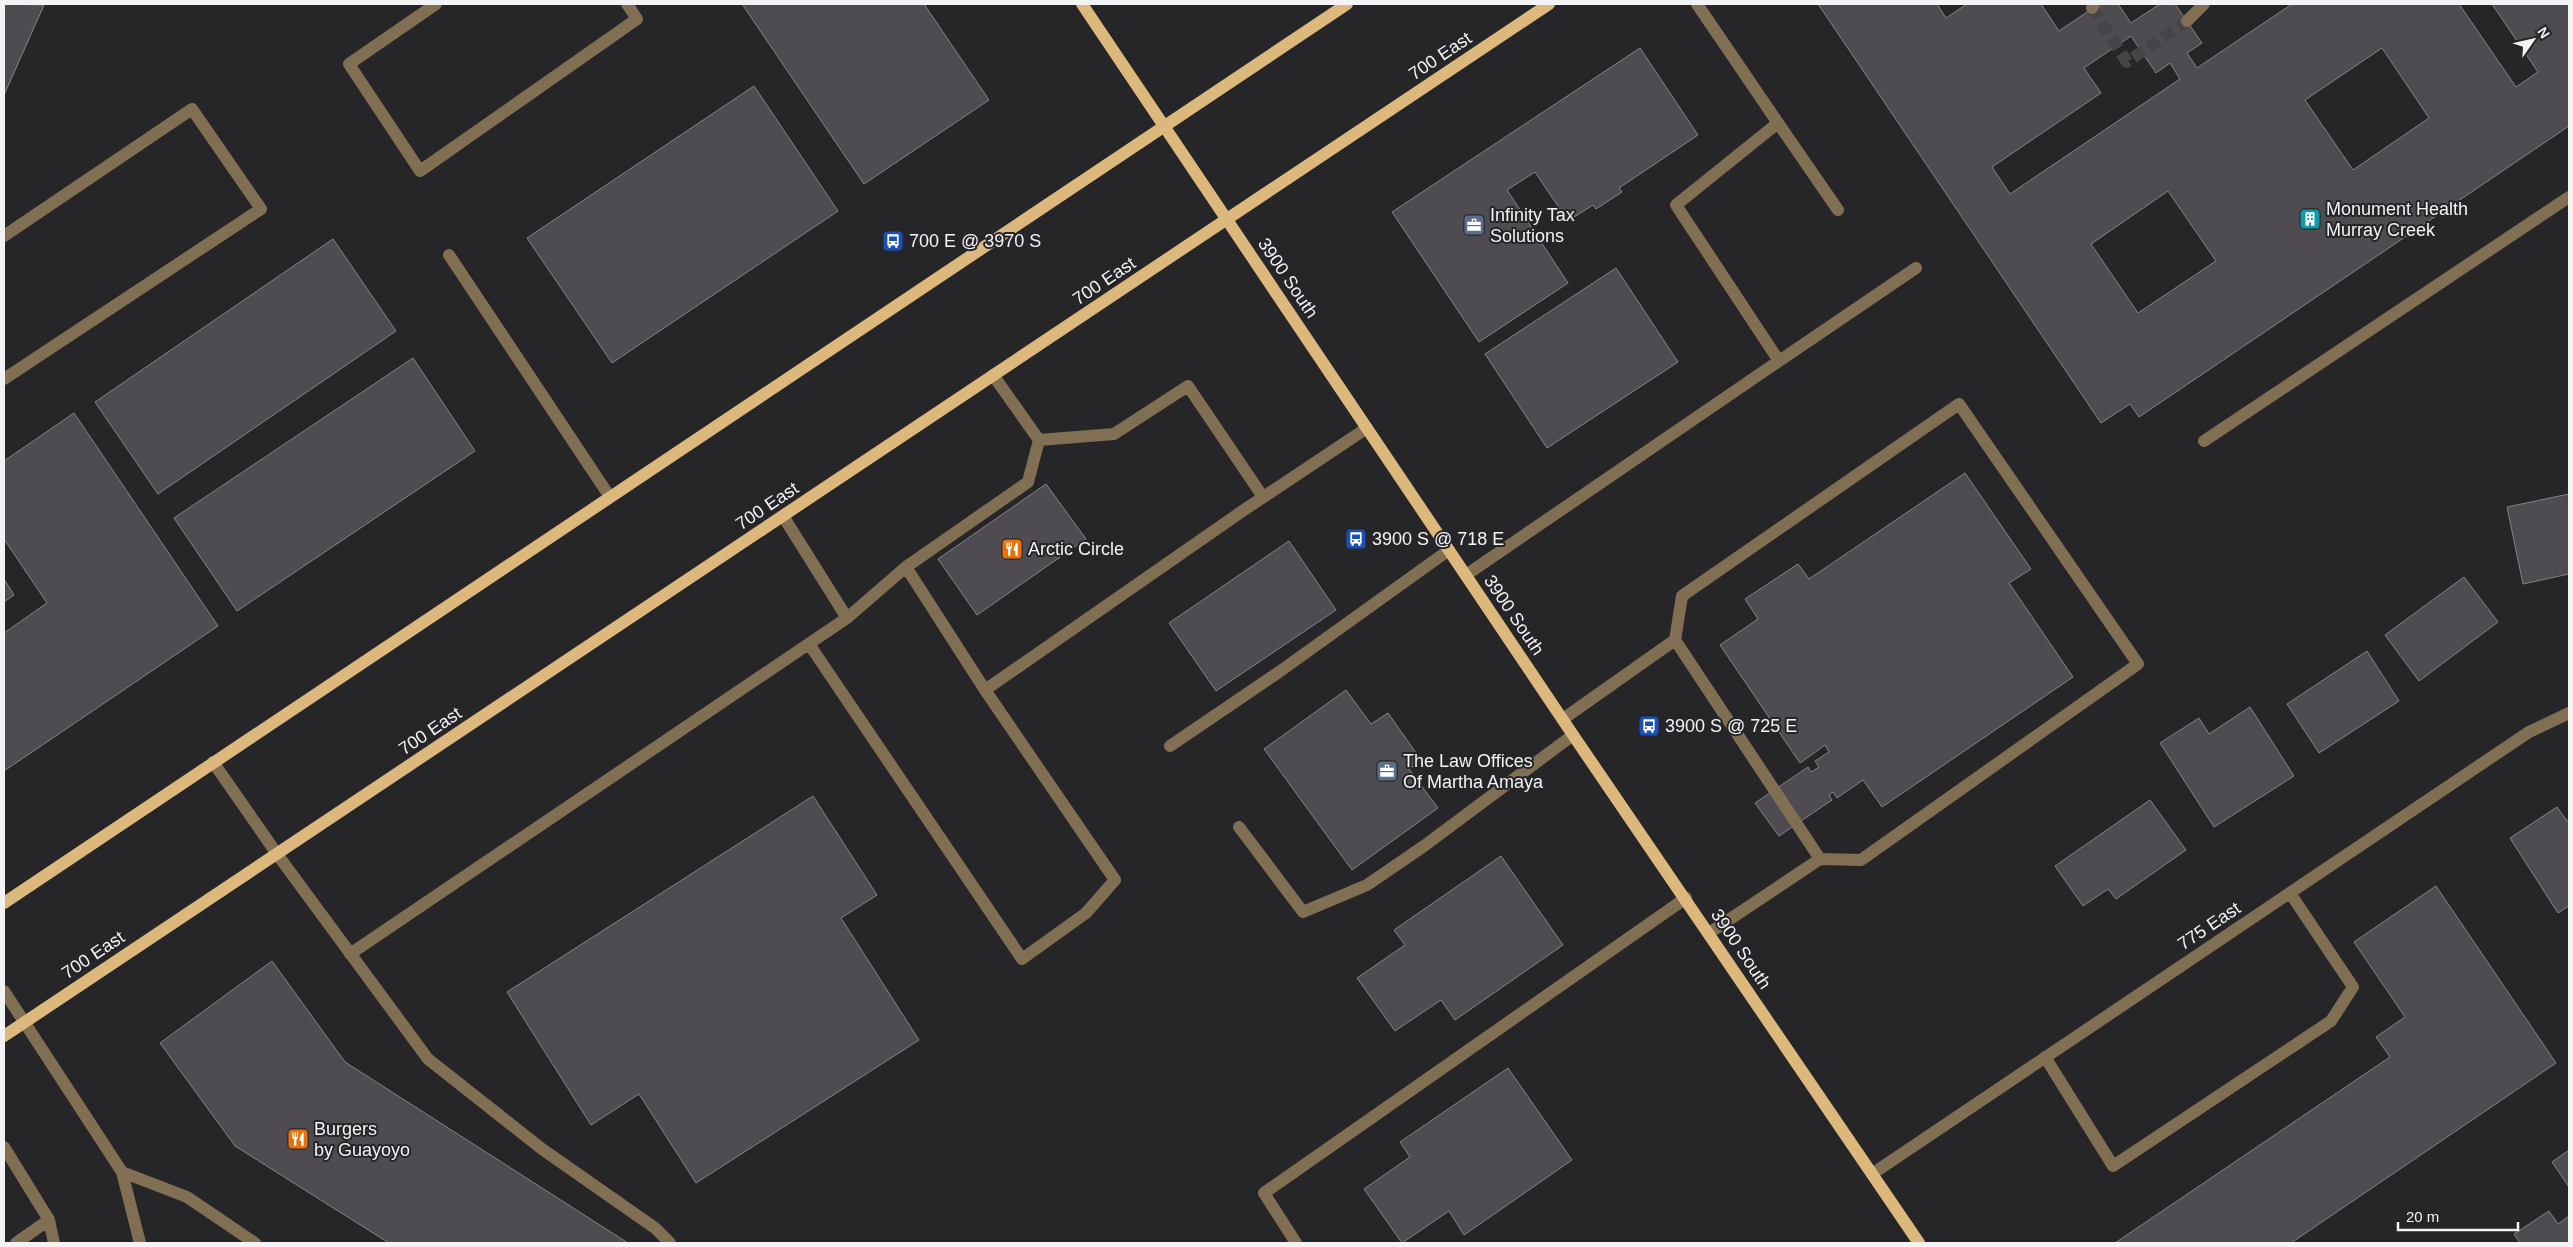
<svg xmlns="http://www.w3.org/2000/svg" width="2573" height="1247" font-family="Arial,sans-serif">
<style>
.building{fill:#4e4c51;stroke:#858388;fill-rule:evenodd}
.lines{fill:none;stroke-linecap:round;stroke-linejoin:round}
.minor-tunnel{stroke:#454548;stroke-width:12;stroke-dasharray:12 6;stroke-linecap:butt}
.minor{stroke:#816f53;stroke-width:12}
.major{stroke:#ddb87d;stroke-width:12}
.labels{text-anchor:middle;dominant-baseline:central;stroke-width:4;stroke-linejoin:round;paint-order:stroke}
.street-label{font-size:18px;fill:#f3f2f5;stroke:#262629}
.poi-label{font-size:18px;fill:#f3f2f5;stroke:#262629;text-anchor:start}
</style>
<rect width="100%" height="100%" fill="#262629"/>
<path class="building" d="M4,4L44,5L4,95Z
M742,4H924L989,100L864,184Z
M1818,4H1937L1946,18L1967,4H2041L2059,31L2099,4H2118L2131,23L2160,4H2175L2202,43L2187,53L2197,68L2292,4H2459L2516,87L2538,72L2492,4H2569V126L2139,417L2130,404L2101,423ZM2131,36L2156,73L2170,63L2180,79L2010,194L1992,167L2101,93L2084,68ZM2382,48L2429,118L2353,170L2305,100ZM2168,191L2216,261L2138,313L2091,244Z
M1640,48L1698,135L1619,188L1622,192L1596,209L1593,205L1568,221L1535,172L1507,190L1568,283L1479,342L1392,212Z
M754,86L838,211L612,363L527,238Z
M333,239L396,331L158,494L95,402Z
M1616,268L1678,362L1547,448L1485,354Z
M413,358L475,451L237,611L174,518Z
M74,413L218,626L4,771V633L47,603L4,539V461Z
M1965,473L2031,569L2009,583L2073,677L1882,807L1863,780L1837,798L1833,792L1829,795L1832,800L1779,836L1755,803L1808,767L1811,772L1819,767L1815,761L1829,752L1825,745L1800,763L1720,645L1758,619L1745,599L1798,564L1809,579Z
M1046,484L1086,539L977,615L938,559Z
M2569,494V574L2523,584L2507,507Z
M1289,541L1336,610L1216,691L1169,623Z
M2464,577L2498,622L2419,681L2385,635Z
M4,579L14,595L4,602Z
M2367,651L2399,701L2319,753L2287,704Z
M1346,690L1371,724L1388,713L1421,760L1409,769L1438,808L1352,870L1264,749Z
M2250,707L2294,776L2214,827L2160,743L2199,718L2209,734Z
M813,796L877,895L841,918L919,1040L696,1183L639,1094L591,1125L507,992Z
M2150,800L2186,850L2116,899L2108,889L2083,906L2055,866Z
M2557,807L2567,821L2569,820V906L2558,913L2510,838Z
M1501,856L1563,945L1455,1020L1441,1000L1395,1031L1357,978L1405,945L1394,930Z
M2436,886L2556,1063L2291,1243H2115L2390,1057L2376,1037L2405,1017L2354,942Z
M272,961L345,1062L628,1243H389L235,1146L160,1043Z
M1508,1068L1572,1160L1464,1235L1449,1211L1402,1243L1364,1189L1410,1157L1400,1142Z
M2569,1150V1187L2552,1162Z
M2549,1211L2558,1224L2569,1216V1243H2520L2514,1234Z"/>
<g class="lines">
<path class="minor-tunnel" d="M2092,8L2127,62L2187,21"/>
<path class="minor" d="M436,4L349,64L420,171L637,19L627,4
M1697,4L1778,123L1676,205L1779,361L1916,268
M2092,8L2094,4
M2187,21L2204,4
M1778,123L1838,210
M4,236L192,109L261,209L4,379
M449,255L610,497
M1039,440L1114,434L1188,386L1263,497
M2204,441L2569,197
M783,516L847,618
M1466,575L1779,361
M1675,640L1820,859
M809,644L1022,959L1086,913L1115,880L985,690L906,567
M985,690L1241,512L1367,428
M1563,719L1675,640L1682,596L1959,404L2138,664L1861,860L1820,859L1709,933
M1170,746L1279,672L1449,550
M213,762L277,854L428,1059L542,1149L655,1228L670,1243
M1239,827L1303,912L1367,885L1424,846L1573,735
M350,954L847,618L906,567L1028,482L1039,440L993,375
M4,991L122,1172L140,1243
M2045,1057L2113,1166L2331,1021L2353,987L2290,893
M4,1147L49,1220L54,1243
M122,1172L187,1197L255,1243
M1872,1174L2529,732L2569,713
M16,1243L49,1220
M1296,1243L1264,1193L1686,898"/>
<path class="major" d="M1082,4L1573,735L1919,1243
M4,903L1347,4
M4,1036L1549,4"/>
</g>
<defs>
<g id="building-square" transform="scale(1.125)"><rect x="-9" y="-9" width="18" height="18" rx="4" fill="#0f9aa8" stroke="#262629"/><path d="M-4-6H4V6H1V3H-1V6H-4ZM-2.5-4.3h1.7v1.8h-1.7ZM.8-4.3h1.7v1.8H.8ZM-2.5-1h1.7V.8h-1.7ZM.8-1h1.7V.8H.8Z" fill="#fff"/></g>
<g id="office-square" transform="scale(1.125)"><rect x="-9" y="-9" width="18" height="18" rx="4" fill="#5c6f8a" stroke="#262629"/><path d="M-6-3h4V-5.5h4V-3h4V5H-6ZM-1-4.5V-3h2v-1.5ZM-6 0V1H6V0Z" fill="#fff"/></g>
<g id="bus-square" transform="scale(1.125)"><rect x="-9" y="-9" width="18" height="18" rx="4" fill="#1a4fb4" stroke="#262629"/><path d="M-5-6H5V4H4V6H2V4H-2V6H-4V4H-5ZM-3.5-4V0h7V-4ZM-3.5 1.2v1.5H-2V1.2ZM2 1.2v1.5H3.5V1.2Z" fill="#fff"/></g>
<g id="restaurant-square" transform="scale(1.125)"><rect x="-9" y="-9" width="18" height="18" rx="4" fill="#e8710a" stroke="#262629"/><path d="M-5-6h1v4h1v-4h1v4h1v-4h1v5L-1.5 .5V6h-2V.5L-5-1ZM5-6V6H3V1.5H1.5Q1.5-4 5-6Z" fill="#fff"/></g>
</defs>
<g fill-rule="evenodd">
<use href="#building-square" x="2310" y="219"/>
<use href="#office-square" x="1474" y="225"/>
<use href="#bus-square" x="893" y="241"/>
<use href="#bus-square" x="1356" y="539"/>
<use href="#restaurant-square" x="1012" y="549"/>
<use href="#bus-square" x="1649" y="726"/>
<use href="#office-square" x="1387" y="771"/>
<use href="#restaurant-square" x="298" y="1139"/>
</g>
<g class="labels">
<g class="street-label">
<text transform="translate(1440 56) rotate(-34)">700 East</text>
<text transform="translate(1288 278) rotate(56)">3900 South</text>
<text transform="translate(1104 281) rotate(-34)">700 East</text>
<text transform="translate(767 506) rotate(-34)">700 East</text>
<text transform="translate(1514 615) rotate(56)">3900 South</text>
<text transform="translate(430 731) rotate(-34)">700 East</text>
<text transform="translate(2209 926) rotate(-34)">775 East</text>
<text transform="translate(1741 949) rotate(56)">3900 South</text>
<text transform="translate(93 955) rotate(-34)">700 East</text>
</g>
<g class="poi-label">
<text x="2326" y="209">Monument Health<tspan x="2326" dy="21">Murray Creek</tspan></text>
<text x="1490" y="215">Infinity Tax<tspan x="1490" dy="21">Solutions</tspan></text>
<text x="909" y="241">700 E @ 3970 S</text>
<text x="1372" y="539">3900 S @ 718 E</text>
<text x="1028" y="549">Arctic Circle</text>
<text x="1665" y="726">3900 S @ 725 E</text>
<text x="1403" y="761">The Law Offices<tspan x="1403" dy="21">Of Martha Amaya</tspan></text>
<text x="314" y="1129">Burgers<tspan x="314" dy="21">by Guayoyo</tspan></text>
</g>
</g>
<rect width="2573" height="1247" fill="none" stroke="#f3f2f5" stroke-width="10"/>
<g transform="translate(2533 40) rotate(56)" stroke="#262629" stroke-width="4" paint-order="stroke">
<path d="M0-4L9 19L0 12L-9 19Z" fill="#f3f2f5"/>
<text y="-8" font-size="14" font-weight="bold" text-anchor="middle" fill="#f3f2f5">N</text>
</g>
<path d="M2398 1222v8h120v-8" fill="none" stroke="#f3f2f5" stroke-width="2.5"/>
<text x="2406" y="1222" font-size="15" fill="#f3f2f5" stroke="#262629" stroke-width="4" paint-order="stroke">20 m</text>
</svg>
